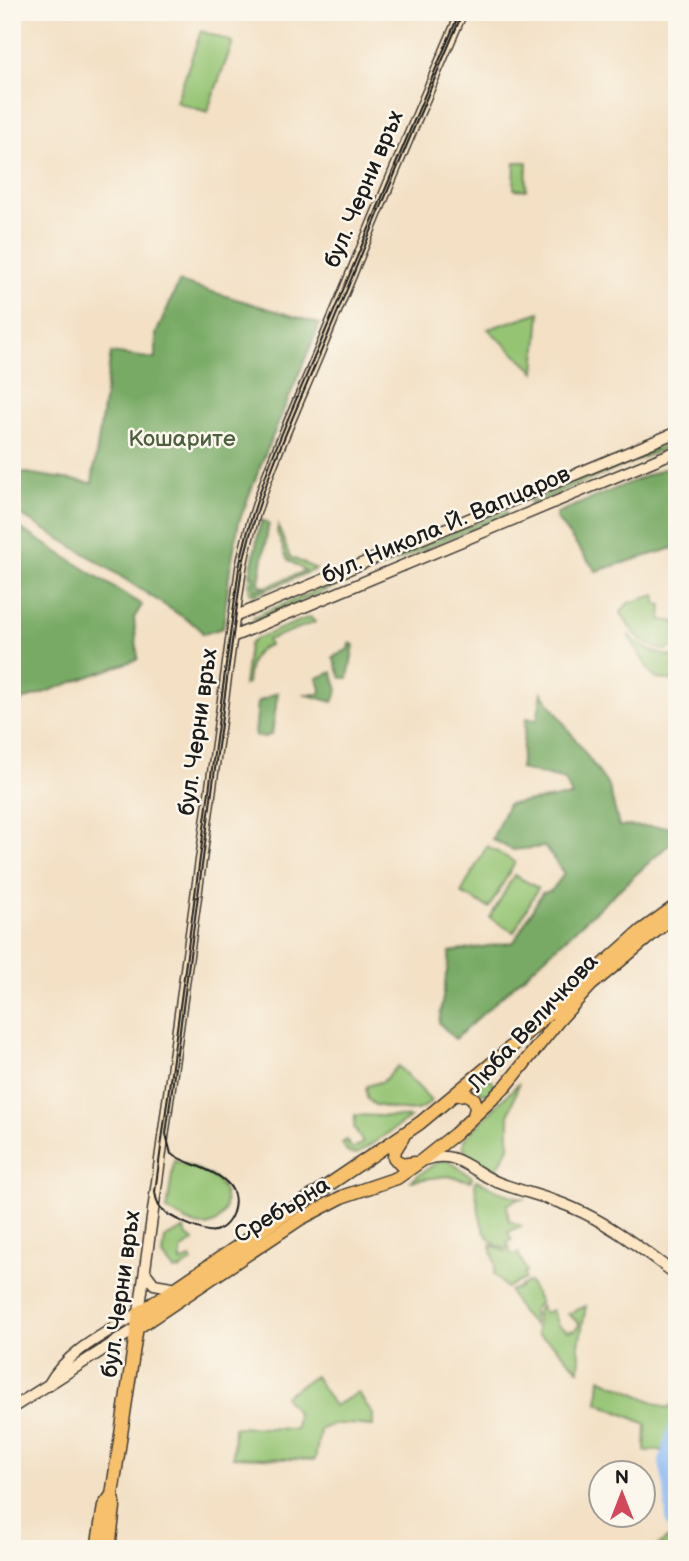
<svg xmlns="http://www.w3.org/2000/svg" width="689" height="1561" font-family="'Balsamiq Sans',sans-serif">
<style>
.green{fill:#95c473;stroke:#587048;stroke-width:2}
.forest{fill:#78aa65;stroke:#4a6340;stroke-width:2}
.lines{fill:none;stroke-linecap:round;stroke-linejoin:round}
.river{stroke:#8bbaf6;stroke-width:14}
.secondary-casing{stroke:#3c3935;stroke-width:13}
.primary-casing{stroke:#3c3935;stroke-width:15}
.secondary{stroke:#fce6c4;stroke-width:10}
.primary{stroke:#f7c06c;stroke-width:12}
.tram{stroke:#1c1c1c;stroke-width:2}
.labels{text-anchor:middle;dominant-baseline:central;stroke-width:5;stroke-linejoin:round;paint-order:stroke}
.street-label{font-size:23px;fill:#1c1c1c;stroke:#fbf7ec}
.park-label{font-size:23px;fill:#4c5f3f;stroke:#fbf7ec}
</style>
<rect width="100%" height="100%" fill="#fbf7ec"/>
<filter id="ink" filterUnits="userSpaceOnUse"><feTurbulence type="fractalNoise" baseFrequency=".0143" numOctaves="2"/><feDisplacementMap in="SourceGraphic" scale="14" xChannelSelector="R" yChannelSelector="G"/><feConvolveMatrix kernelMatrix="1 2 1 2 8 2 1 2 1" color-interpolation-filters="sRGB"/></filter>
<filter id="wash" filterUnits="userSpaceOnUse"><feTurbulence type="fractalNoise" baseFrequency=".00686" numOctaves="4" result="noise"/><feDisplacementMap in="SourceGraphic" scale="28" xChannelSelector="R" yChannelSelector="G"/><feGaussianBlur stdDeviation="1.57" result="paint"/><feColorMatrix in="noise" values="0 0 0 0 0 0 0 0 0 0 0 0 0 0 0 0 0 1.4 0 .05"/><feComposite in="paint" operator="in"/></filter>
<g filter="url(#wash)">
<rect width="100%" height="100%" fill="#f3e0c5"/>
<path class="green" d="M201,31L233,42L207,112L176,102Z
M515,162H527L526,190L514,189Z
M540,312L535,372L488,329Z
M677,439V443L531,505L529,503L530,501Z
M505,511L507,512L506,515L260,618L253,619L255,616Z
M278,526L290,557L316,569L255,595L251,594L249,588L250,574L255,577L254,583L261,589L305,571L287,559L277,532Z
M656,595V604L662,605L661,620L677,622V644L668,650C645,649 630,631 621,612L628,603Z
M310,617L315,622L267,640L269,645C250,652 249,666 247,684L244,685L249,645L255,639Z
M628,635C646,650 654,654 677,657V681L658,679L652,675Z
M487,846L515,862L489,908L461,893Z
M514,875L538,888L514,932L490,918Z
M398,1066L431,1100C421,1118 393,1108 375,1105C367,1100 365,1095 367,1086L383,1081Z
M478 1086a8 8 0 1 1 16 0a8 8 0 1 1-16 0Z
M519,1083L509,1113V1147L496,1171C483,1164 457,1157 465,1138Z
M355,1115L405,1117L410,1118L357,1154L348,1153L342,1143L346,1140L352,1149L363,1143L354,1127Z
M174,1160C188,1166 207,1171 218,1182C234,1200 223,1232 196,1225C186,1222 176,1215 167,1210Z
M439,1161H449L472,1177L471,1181L447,1176L410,1181Z
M476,1180L506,1194L525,1199H517L507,1205L509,1221L521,1226L508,1232L512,1240L507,1243L510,1248C478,1248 479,1208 475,1184Z
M184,1229L187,1236L194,1241L181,1250V1262L190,1258L192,1262L180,1270H174L163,1256L165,1238Z
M491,1245C498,1246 502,1252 510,1251L513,1256L518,1253L527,1272L523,1274L525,1279L506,1288L494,1274L495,1264Z
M529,1282L540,1302L533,1310L534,1325L520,1311L509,1291L520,1288V1286Z
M541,1306L544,1313L552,1310L558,1325L568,1331L575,1330L580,1324L568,1314L586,1306L578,1350L580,1354L579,1370L554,1345L537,1334V1311Z
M315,1376L334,1406L358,1393L373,1414V1426C357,1425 334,1420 320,1430L315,1460L233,1457L234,1427L296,1429L297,1413L284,1396Z
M600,1378L667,1408L677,1401V1408L662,1451H645L646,1424L598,1403Z
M677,1430V1451L674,1459L677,1496L668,1460Z
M675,1533L677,1549H654Z"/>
<path class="forest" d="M179,282L320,324L261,464L239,522L230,569L223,628L203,634L198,627L100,563L12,510V471L92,483L111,353L156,359V334Z
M677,463V547L596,571L556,518L557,513Z
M261,520L269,523L259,582L261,586L267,587L255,591L253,586L255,578L250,574Z
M12,523L142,605L134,618L138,659L12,704Z
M350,643L354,645L348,678H341L333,657L349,649Z
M332,672L338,690L333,702L304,694H320L321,689L317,678Z
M278,692L272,734L263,738L255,735L258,702Z
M542,692L609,787L619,826L677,827V837L455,1039L439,1023L450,952L514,942L542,893L551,891L564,874L545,847L512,850L492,839L508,804L572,796L565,780L520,769L526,718L537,720Z"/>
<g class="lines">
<path class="river" d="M674,1429L666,1462L671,1486L673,1521L677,1530"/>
</g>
</g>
<g filter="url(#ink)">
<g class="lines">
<g class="secondary-casing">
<path id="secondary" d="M234,617L677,432
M232,637L677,451
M425,1160C455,1148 471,1171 497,1182C522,1192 549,1197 573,1208C611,1224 644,1251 677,1275
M145,1272L154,1284L177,1288
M49,1384C68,1350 107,1333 139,1313L241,568C256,490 292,418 322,345C368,234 414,122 462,12
M12,1408L137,1328"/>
</g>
<g class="primary-casing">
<path id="primary" d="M455,1095L466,1094L474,1099L476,1108L474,1116
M403,1137L395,1150L394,1157L401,1165L415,1163
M137,1328L300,1219L344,1196L397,1178L421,1161L455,1134L506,1086L558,1021L591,985L669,920
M97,1549L104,1506L112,1495
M109,1549L114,1507L112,1495L139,1313L420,1123L502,1055L641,931L677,905"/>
</g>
<use href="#secondary" class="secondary"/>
<use href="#primary" class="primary"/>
<path class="tram" d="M460,12C415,116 373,221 328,325C295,404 256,483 239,568L155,1192C156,1198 157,1203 160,1208C167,1216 205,1234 215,1231C233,1226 241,1199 229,1185C215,1169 189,1165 171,1154L166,1134L242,568C259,487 296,411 328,335C373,227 417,119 463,12"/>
</g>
</g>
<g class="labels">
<g class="street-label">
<text transform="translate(364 189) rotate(-67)">бул. Черни връх</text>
<text transform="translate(446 525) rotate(-23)">бул. Никола Й. Вапцаров</text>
<text transform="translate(198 732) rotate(-82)">бул. Черни връх</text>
<text transform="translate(533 1023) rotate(-47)">Люба Величкова</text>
<text transform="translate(282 1210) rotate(-31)">Сребърна</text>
<text transform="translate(121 1294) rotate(-82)">бул. Черни връх</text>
</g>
<g class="park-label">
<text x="182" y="439">Кошарите</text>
</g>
</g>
<rect width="689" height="1561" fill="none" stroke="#fbf7ec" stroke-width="42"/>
<g transform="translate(622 1494)"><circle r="33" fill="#fbf7ec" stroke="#a29f99" stroke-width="2"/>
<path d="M0-5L12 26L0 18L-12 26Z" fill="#d1495b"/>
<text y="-10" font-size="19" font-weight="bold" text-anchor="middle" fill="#1c1c1c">N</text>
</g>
</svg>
